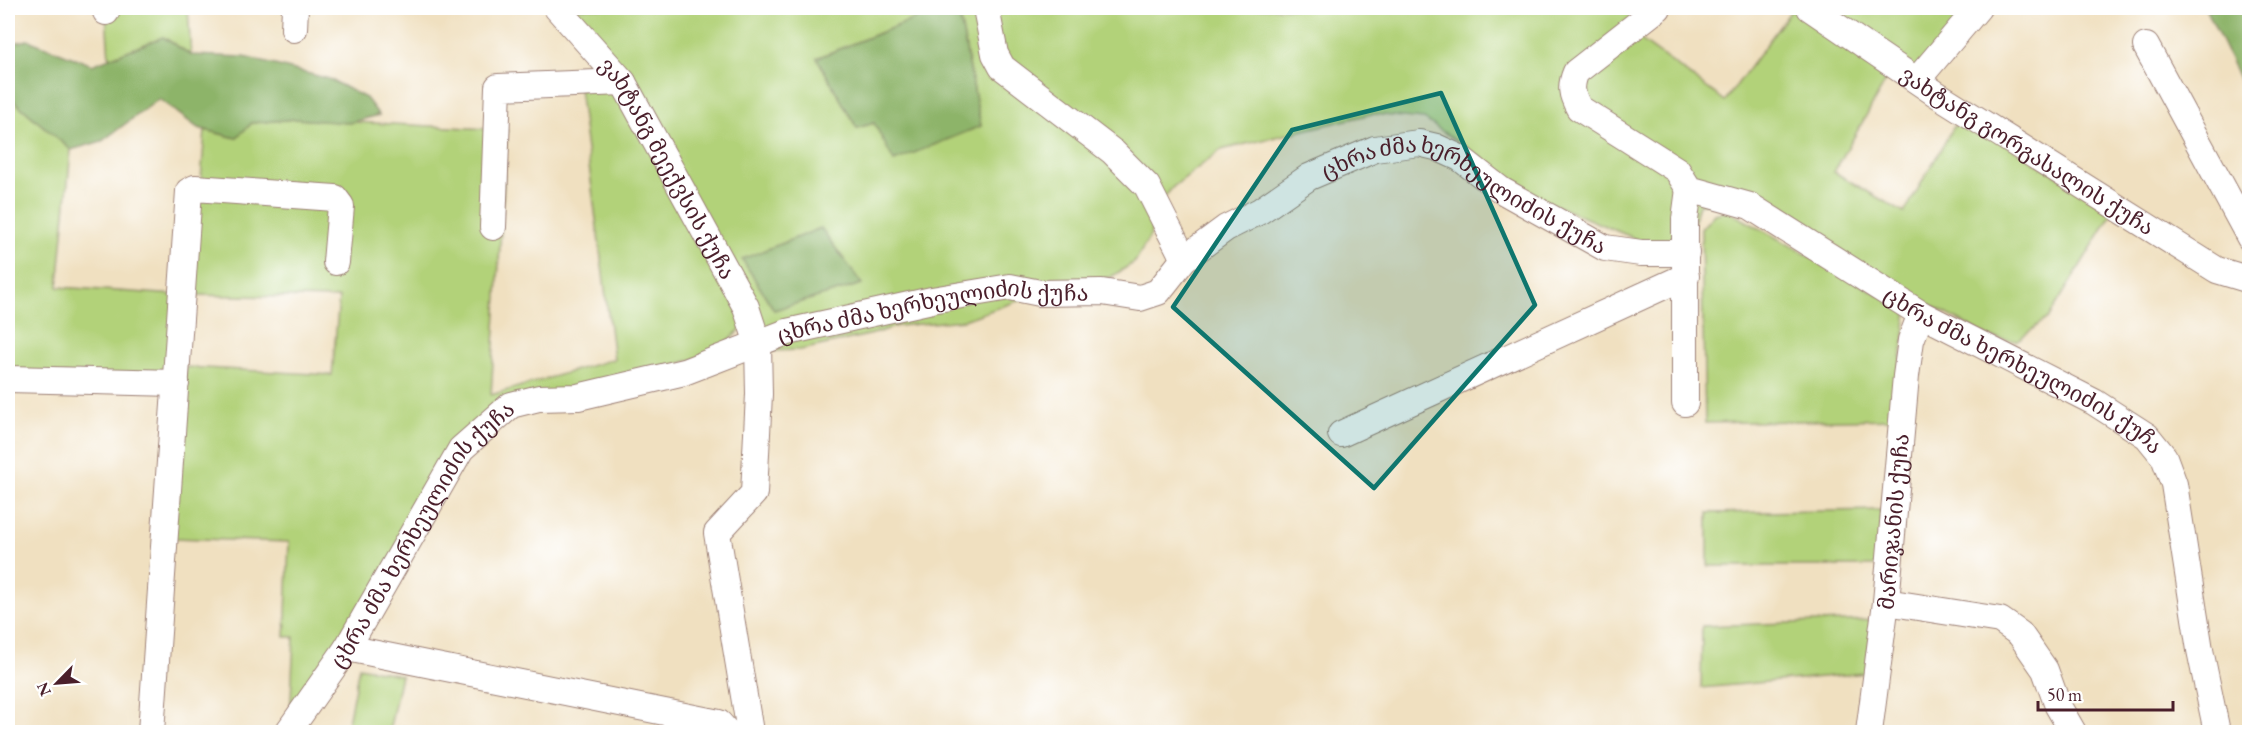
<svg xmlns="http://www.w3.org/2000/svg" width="2257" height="740" font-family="'EB Garamond','Noto Serif Georgian',serif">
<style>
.green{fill:#b2d279;stroke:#7e7852;stroke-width:1.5}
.forest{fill:#8db469;stroke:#6c6a4a;stroke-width:1.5}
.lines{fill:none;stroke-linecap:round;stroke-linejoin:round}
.minor-casing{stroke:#9d8076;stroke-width:28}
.minor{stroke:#fff;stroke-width:26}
.marked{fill:#0f766e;fill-opacity:0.2;stroke:#0f766e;stroke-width:4.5;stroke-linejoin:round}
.labels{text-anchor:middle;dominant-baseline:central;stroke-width:4.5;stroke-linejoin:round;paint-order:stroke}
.street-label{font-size:22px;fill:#4a1f2b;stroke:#fff}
</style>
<rect width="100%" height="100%" fill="#fff"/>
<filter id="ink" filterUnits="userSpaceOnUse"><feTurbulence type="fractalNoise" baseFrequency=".0167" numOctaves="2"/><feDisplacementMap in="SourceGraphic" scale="12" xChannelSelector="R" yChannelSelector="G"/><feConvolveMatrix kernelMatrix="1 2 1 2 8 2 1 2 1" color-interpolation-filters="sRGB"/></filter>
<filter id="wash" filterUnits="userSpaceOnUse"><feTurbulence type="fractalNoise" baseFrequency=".008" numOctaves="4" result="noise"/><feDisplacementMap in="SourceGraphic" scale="24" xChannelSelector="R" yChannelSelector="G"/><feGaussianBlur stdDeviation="1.35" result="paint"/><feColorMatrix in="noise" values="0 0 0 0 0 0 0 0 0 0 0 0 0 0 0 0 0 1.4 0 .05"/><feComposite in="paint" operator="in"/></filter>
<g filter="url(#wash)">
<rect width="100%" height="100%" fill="#f0e0c0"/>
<path class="green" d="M109,8H188L191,55L163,37L109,58L106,15Z
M574,8H942L817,58L857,128L874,123L981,126L958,8H981L990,57L1108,153L1156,215L1150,236L1135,262L1111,277L1040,293L964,320L897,326L873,334L801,350L770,351Z
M991,8H1651L1633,34L1725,101L1793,8L1891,72L1834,172L1904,213L1960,116L2114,210L2049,317L2016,341L1989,337L1743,202L1699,204L1684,259L1545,201L1424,119L1372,114L1221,150L1173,187L1163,199L1007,62Z
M1822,8H1969L1916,71Z
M619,87L745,325L714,354L579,390L506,399L290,719L294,637H285L289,542L173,538L186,367L332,375L339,298L192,295L205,130L236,138L252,123L296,119L507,130L491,395L614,359L579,88Z
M8,96L71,150L58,287L177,295L169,378L8,373Z
M1728,211L1907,310L1894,419L1705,423L1701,229L1714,214Z
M1884,510L1876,566H1708V513Z
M1873,620L1866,673L1701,688L1702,626Z
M359,667L401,675L389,732H346Z"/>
<path class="forest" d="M942,8H958L981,126L894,161L874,123L857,128L817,58Z
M2206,8H2249V99Z
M163,37L191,55L244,57L329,79L366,98L379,115L349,123L296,119L252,123L236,138L198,128L159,99L102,141L71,150L8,96V44L28,40L92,65Z
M821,228L862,284L774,310L742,259Z"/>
</g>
<g filter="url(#ink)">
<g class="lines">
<g class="minor-casing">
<g id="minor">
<path id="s1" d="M557,8L623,82L746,307L758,344L759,394L754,493L717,533L750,732"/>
<path d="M986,8L995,54L1002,67L1113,152L1147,186L1184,259"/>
<path d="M1658,8L1576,72C1570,86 1571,94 1579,108L1677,170L1689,189"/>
<path id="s2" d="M1810,8L1935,93L2217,270L2250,280"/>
<path d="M106,12V8"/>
<path d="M294,29L295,8"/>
<path d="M2146,46L2250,238"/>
<path d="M1917,80L1978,8"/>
<path d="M493,227L498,87L623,82"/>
<path d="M8,379L176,383"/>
<path id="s3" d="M1685,403V219L1689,189L1750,206L1921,314L2094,402L2147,436L2164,457L2174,484L2200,650L2217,732"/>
<path d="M1341,434L1686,276"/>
<path d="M1886,602L2000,620L2020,634L2045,670L2058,706L2073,732"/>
<path d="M347,648L719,723L727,732"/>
<path d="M151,732L189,191L195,188L335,198L341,206L336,262"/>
<path id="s4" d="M288,732L347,648L461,449L511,405L539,398L578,397L684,372L787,332L932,300L1010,287L1040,293L1102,292L1140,298L1158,292L1184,259L1226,228L1260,211L1309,177L1375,149L1419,143L1436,147L1460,158L1501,190L1605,248L1641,253H1686"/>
<path id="s5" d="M1869,732L1886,602L1906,376L1911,340L1921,314"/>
</g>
</g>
<use href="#minor" class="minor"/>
</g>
</g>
<path class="marked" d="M1441,93L1535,305L1374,488L1173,307L1292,130Z"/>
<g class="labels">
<g class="street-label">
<text stroke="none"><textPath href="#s2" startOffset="260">ვახტანგ გორგასალის ქუჩა</textPath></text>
<text stroke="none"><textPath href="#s1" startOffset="196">ვახტანგ მეექვსის ქუჩა</textPath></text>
<text stroke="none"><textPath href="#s4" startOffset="1428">ცხრა ძმა ხერხეულიძის ქუჩა</textPath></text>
<text stroke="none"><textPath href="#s4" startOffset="834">ცხრა ძმა ხერხეულიძის ქუჩა</textPath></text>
<text stroke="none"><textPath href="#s3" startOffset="597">ცხრა ძმა ხერხეულიძის ქუჩა</textPath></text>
<text stroke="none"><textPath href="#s5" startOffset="212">მარიჯანის ქუჩა</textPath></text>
<text stroke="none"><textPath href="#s4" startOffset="240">ცხრა ძმა ხერხეულიძის ქუჩა</textPath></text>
</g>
</g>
<rect width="2257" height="740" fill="none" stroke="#fff" stroke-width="30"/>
<g transform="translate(57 683) rotate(245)" stroke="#ffffff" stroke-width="4.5" paint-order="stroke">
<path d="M0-4.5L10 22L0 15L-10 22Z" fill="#4a1f2b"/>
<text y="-9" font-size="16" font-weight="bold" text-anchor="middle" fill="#4a1f2b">N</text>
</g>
<path d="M2038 701v9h135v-9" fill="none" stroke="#4a1f2b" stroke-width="3"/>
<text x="2047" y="701" font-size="18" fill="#4a1f2b" stroke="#ffffff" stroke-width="4.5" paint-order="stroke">50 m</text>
</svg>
